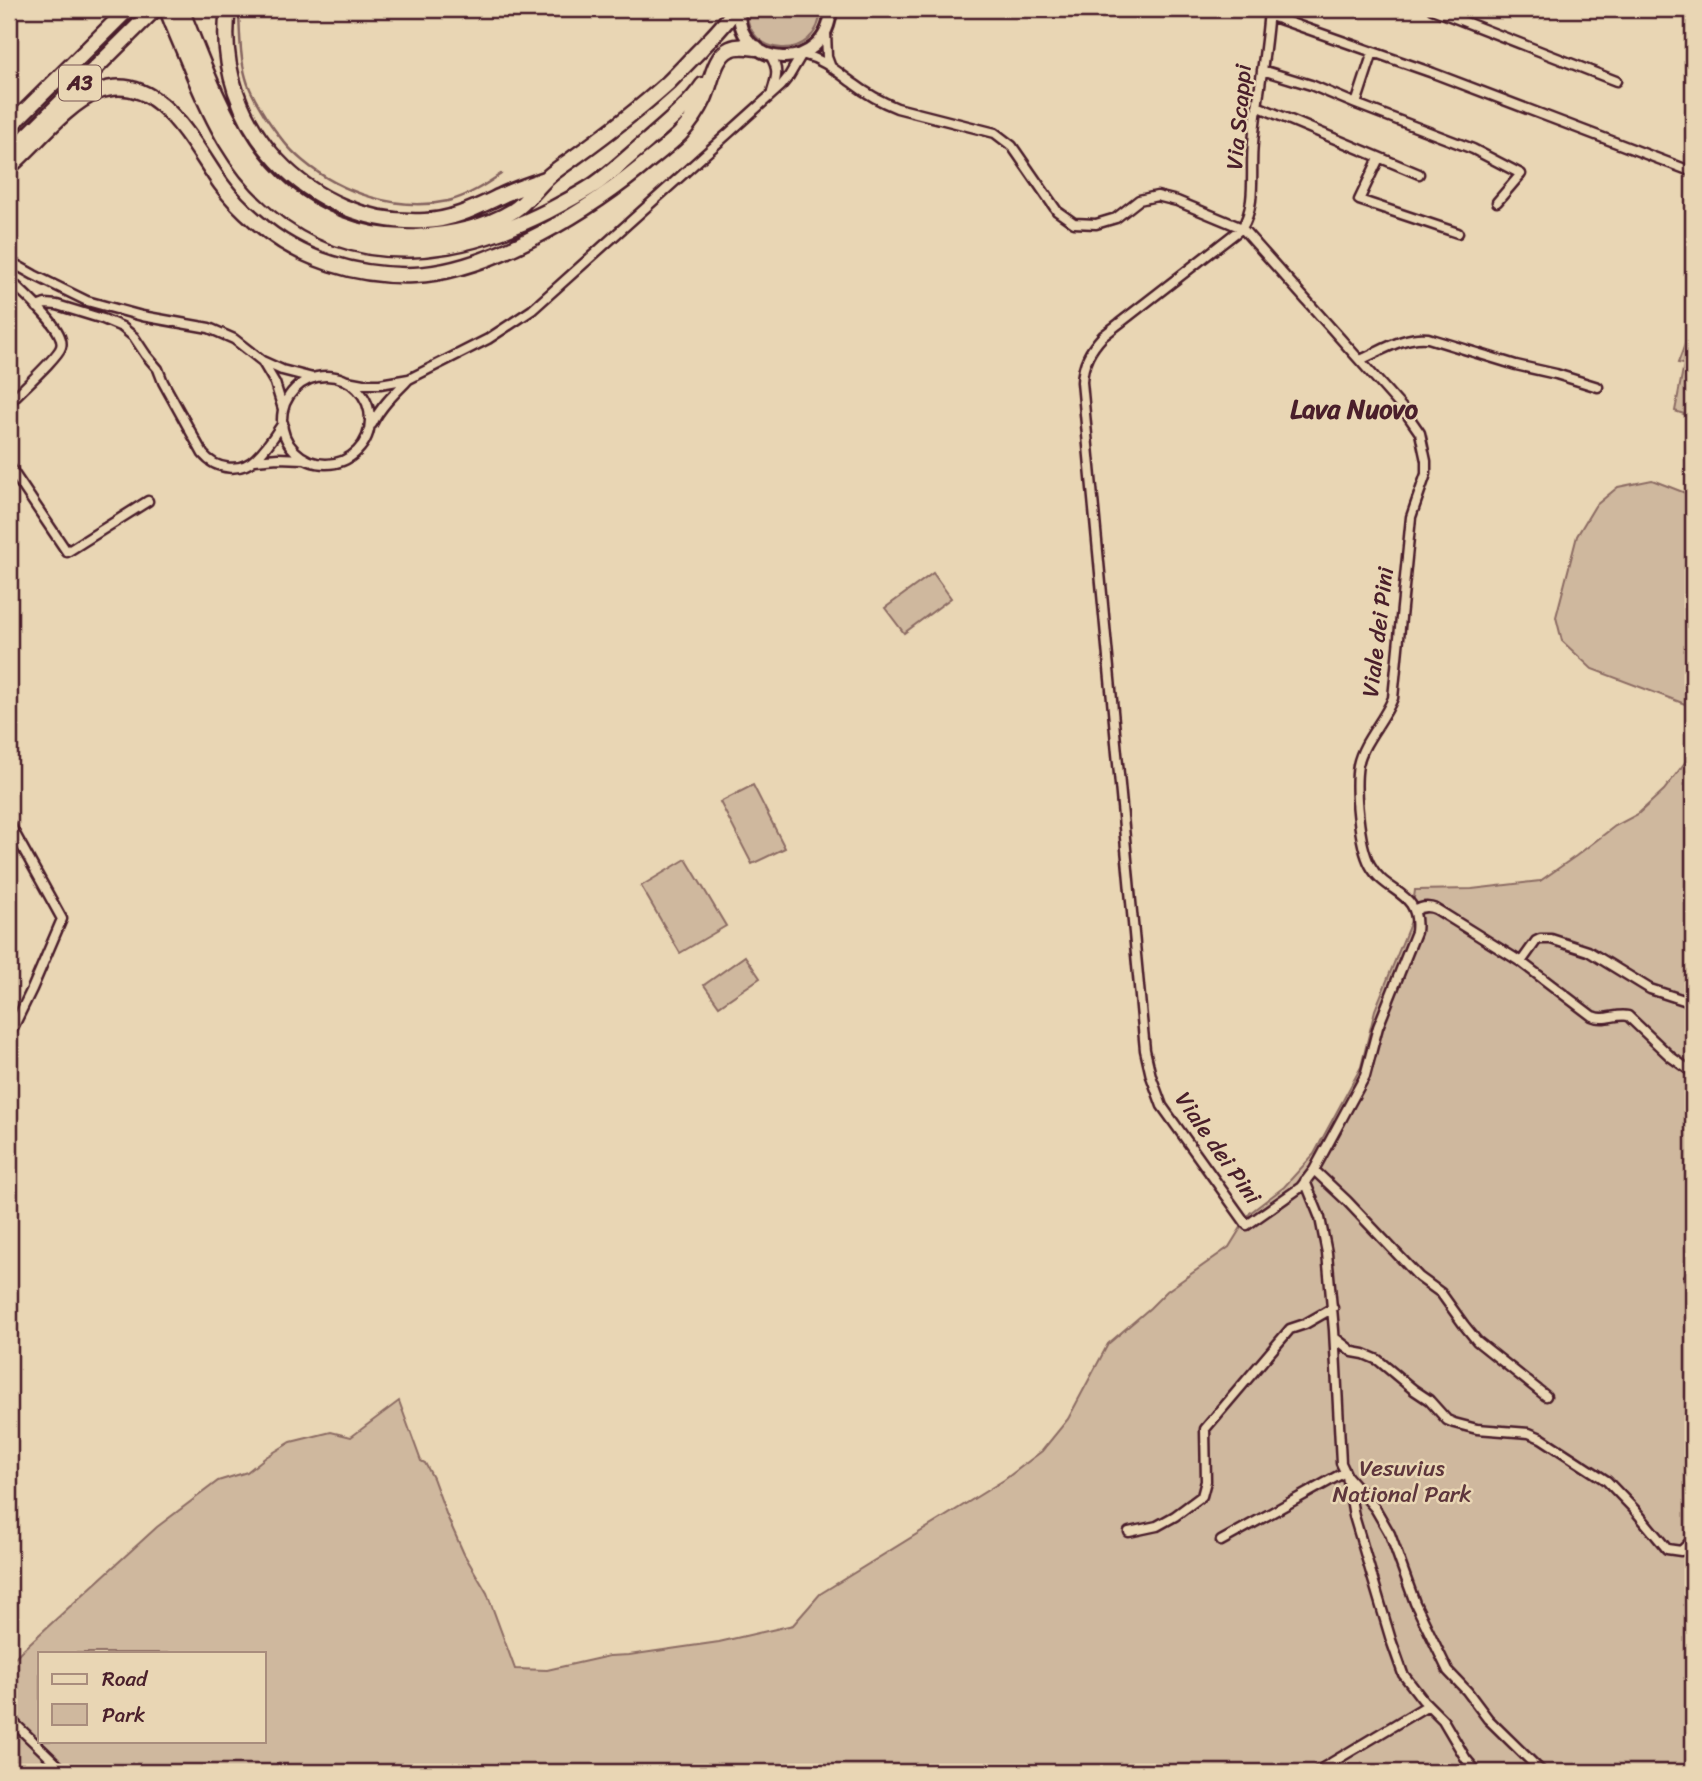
<svg xmlns="http://www.w3.org/2000/svg" width="1702" height="1781" font-family="Sriracha,sans-serif">
<style>
.green{fill:#cfb89e;stroke:#8c6c64;stroke-width:2;fill-rule:evenodd}
.lines{fill:none;stroke-linecap:round;stroke-linejoin:round}
.stream{stroke:#85635e;stroke-width:2.5}
.minor-casing{stroke:#4a1f2b;stroke-width:13}
.secondary-casing{stroke:#4a1f2b;stroke-width:16}
.motorway-casing{stroke:#4a1f2b;stroke-width:19}
.minor{stroke:#e9d6b4;stroke-width:8}
.secondary{stroke:#e9d6b4;stroke-width:10}
.motorway{stroke:#e9d6b4;stroke-width:14}
.labels{text-anchor:middle;dominant-baseline:central;stroke-width:5;stroke-linejoin:round;paint-order:stroke}
.shield{fill:#e9d6b4;stroke:#7a5654;stroke-width:2}
.shield-label{font-size:21px;font-weight:bold;fill:#4a1f2b}
.street-label{font-size:23px;fill:#4a1f2b;stroke:#e9d6b4}
.park-label{font-size:23px;fill:#5e363c;stroke:#e9d6b4}
.quarter-label{font-size:26px;font-weight:bold;fill:#4a1f2b;stroke:#e9d6b4}
</style>
<rect width="100%" height="100%" fill="#e9d6b4"/>
<filter id="ink" filterUnits="userSpaceOnUse"><feTurbulence type="fractalNoise" baseFrequency=".0143" numOctaves="2"/><feDisplacementMap in="SourceGraphic" scale="14" xChannelSelector="R" yChannelSelector="G"/><feConvolveMatrix kernelMatrix="1 2 1 2 8 2 1 2 1" color-interpolation-filters="sRGB"/></filter>
<g filter="url(#ink)">
<path class="green" d="M747,9H821C818,65 744,57 747,9Z
M1693,323V417L1675,411L1684,364L1678,363Z
M1652,480L1693,496V707L1592,669L1562,641L1556,617L1577,536L1595,506L1618,487Z
M933,573L951,598L904,633L885,608Z
M1693,752V1772H9V1664L19,1653L157,1527L218,1481L247,1472L266,1457L291,1442L331,1432L351,1437L399,1401L421,1461L425,1463L433,1478L447,1516L464,1554L487,1593L515,1669L547,1670L609,1656L629,1655L719,1642L793,1625L820,1594L1004,1480L1042,1451L1068,1419L1108,1344L1150,1308L1167,1291L1229,1247L1250,1213L1284,1187L1314,1154L1361,1067L1375,1010L1411,921L1415,890L1472,889L1540,881L1576,856L1615,826L1638,814L1664,790ZM40,1653H264V1741H40Z
M753,785L785,848L752,864L720,802Z
M686,859L726,926L680,953L641,886Z
M745,956L760,978L719,1006L704,985Z"/>
<g class="lines">
<path class="stream" d="M239,13C240,35 240,57 246,78C249,91 258,104 265,116C276,132 287,148 303,161C341,193 398,212 448,201C468,196 485,185 501,174"/>
<g class="minor-casing">
<path id="minor" d="M1432,9L1616,81
M1268,15L1373,52
M826,32L827,57L830,65
M770,55C779,69 777,76 772,92
M1262,70L1311,85L1356,104
M1257,106L1419,174
M1379,158L1359,200L1458,233
M1497,202L1521,174L1473,149L1356,104L1373,52L1433,73L1693,172
M9,261L34,275L87,301L142,316L209,328L234,339L262,361L282,370L313,378
M9,279C21,292 67,329 61,347C58,357 19,392 9,403
M37,307L45,304L57,305L103,319L122,327L134,337L146,355L158,369L163,382L203,454C216,470 241,473 256,458C267,448 275,435 283,423
M1360,360C1381,351 1405,335 1428,338L1516,365L1556,374L1598,387
M262,361L275,383L283,409
M282 420a44 44 0 1 1 88 0a44 44 0 1 1-88 0Z
M347,381L363,384H380L409,379L488,339L532,310L781,86L789,76L802,54C825,60 836,71 854,84C867,94 882,102 897,108L995,133L1012,146L1057,211L1074,223L1096,224L1116,218L1139,200L1157,196L1177,201L1242,228L1404,410L1420,433L1426,461V474L1411,517L1393,698C1384,721 1363,741 1358,765C1354,788 1359,845 1370,865C1386,895 1421,890 1416,932L1378,1027L1365,1076L1314,1170L1301,1187L1247,1225L1162,1106L1151,1076L1145,1050L1082,382C1083,363 1090,350 1103,336L1242,228C1257,204 1250,171 1253,143C1257,98 1266,54 1269,9
M372,424C381,406 395,393 409,379
M255,460L278,458L304,459
M9,466L67,552L148,501
M9,823L62,919L32,989L9,1036
M1415,911C1422,906 1429,906 1436,909L1521,962L1592,1016C1605,1022 1616,1013 1628,1016L1671,1057L1692,1072
M1521,962L1536,941L1540,939H1551L1588,951L1650,989L1693,1003
M1314,1170L1347,1201L1419,1277L1441,1293L1464,1325L1477,1341L1546,1396
M1305,1181L1320,1218L1327,1253L1334,1330L1341,1463L1347,1476L1375,1508L1390,1534L1415,1603L1448,1671L1467,1691L1488,1719L1542,1772
M1689,1278L1693,1273
M1335,1338L1353,1352L1364,1354L1378,1360L1414,1390L1429,1400L1447,1420L1454,1423L1477,1429L1529,1433L1541,1438L1607,1481L1634,1509L1667,1549L1681,1551L1693,1539
M1347,1476L1354,1516L1391,1640L1403,1674L1423,1700L1443,1720L1466,1759L1477,1772
M1129,1532L1157,1526L1175,1516L1202,1496L1206,1481L1205,1429L1290,1329L1305,1324L1333,1308
M1221,1541L1345,1472
M9,1718L65,1772
M1316,1772L1428,1705"/>
</g>
<g class="secondary-casing">
<path id="secondary" d="M739,9C736,69 827,77 831,9"/>
</g>
<g class="motorway-casing">
<path id="motorway" d="M167,9C174,29 183,48 191,68C212,119 235,168 279,204C359,272 461,255 548,211C563,203 579,195 594,185C613,172 629,156 647,141C666,124 688,107 703,85
M181,9C216,95 243,187 338,224C363,234 389,238 416,237C448,235 485,228 513,211C527,202 535,189 547,178C555,170 567,163 576,156C608,133 639,109 668,83C679,72 690,60 701,49C713,36 726,24 735,9
M228,9C212,124 309,227 425,221C454,220 479,206 505,194C518,188 531,184 545,179
M9,127L128,9
M9,154L155,9
M9,167C35,145 66,104 97,92C158,68 193,145 221,184C231,198 244,211 257,222C300,260 358,277 414,275C491,272 594,208 652,158C662,150 672,142 680,134C690,123 698,112 704,99C711,84 714,56 730,49C739,45 748,47 756,48"/>
</g>
<use href="#minor" class="minor"/>
<use href="#secondary" class="secondary"/>
<use href="#motorway" class="motorway"/>
</g>
</g>
<g class="labels">
<rect class="shield" x="59" y="65.5" width="42" height="35" rx="5"/>
<g class="shield-label">
<text x="80" y="83">A3</text>
</g>
<g class="street-label">
<text transform="translate(1239 117) rotate(-85)">Via Scappi</text>
<text transform="translate(1378 632) rotate(-83)">Viale dei Pini</text>
<text transform="translate(1218 1148) rotate(55)">Viale dei Pini</text>
</g>
<g class="park-label">
<text x="1402" y="1468">Vesuvius<tspan x="1402" dy="26">National Park</tspan></text>
</g>
<g class="quarter-label">
<text x="1354" y="409">Lava Nuovo</text>
</g>
</g>
<rect width="1702" height="1781" fill="none" stroke="#e9d6b4" stroke-width="35"/>
<rect x="18" y="18" width="1667" height="1746" fill="none" stroke="#4a1f2b" stroke-width="2.5" filter="url(#ink)"/>
<rect x="38" y="1652" width="228" height="91" fill="#e9d6b4" stroke="#a98d7d" stroke-width="2"/>
<rect x="52" y="1674" width="35" height="10" fill="#e9d6b4" stroke="#a98d7d" stroke-width="2"/>
<text x="102" y="1686" font-size="21" fill="#4a1f2b">Road</text>
<rect x="52" y="1704" width="35" height="21" fill="#cfb89e" stroke="#a98d7d" stroke-width="2"/>
<text x="102" y="1722" font-size="21" fill="#4a1f2b">Park</text>
</svg>
